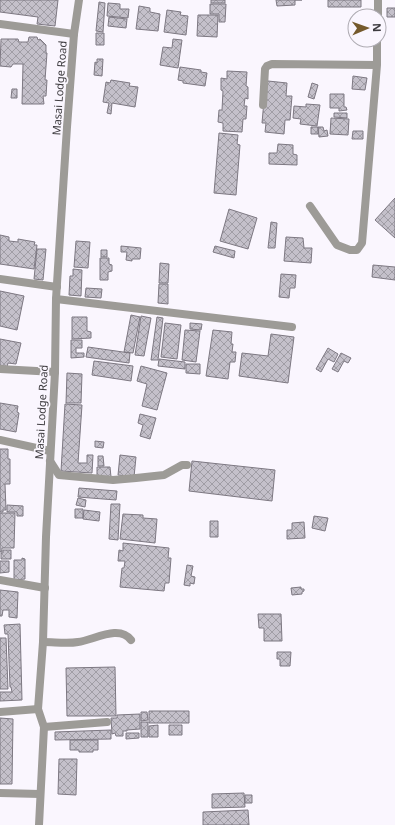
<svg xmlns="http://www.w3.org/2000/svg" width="395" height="825" font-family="'Noto Sans',sans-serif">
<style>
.building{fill:url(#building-cross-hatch);stroke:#7d7882}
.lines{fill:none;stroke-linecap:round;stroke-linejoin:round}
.service{stroke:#9d9b97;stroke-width:8}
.minor{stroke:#9d9b97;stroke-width:8}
.tertiary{stroke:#9d9b97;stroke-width:8}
.labels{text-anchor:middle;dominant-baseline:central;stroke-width:3.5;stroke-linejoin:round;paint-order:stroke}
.street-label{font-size:11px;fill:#3d3b3f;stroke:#faf6fe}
</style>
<defs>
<pattern id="building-cross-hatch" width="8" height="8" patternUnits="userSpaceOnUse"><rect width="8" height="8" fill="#c4c0ca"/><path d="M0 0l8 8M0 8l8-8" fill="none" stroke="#a09da5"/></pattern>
</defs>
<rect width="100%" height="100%" fill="#faf6fe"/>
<path class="building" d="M0,0H58L55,26L37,24L38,17L0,12Z
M211,0H225V3H211Z
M276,0H302H295V5L277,6Z
M328,0H361V7H328Z
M99,2L105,3L103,32L96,31Z
M108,3L120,4V9H129L128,18L107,16Z
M210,4H226L225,22H219V14H210Z
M139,6L150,8V12L160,14L158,31L136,29Z
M387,8H395V17H387Z
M167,10L181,12L180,15L188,16L186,35L164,32Z
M198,15H218L217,37L197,36Z
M109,17L127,19L126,28L108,26Z
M96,33H104V45H96Z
M29,37H37L38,40L40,39L46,45V53H47L45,80H47L46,96H43L44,104H22L23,64H13L11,67L0,66L1,39H18L19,42H28Z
M173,39L182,40L178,68L160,65L163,47L172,48Z
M97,59H103L102,76L94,75L95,62L97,63Z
M180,67L201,70V72L207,73L205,86L183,83V81L178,80Z
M227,71L247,72L246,86L248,87V99L245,98L244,106H247L246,119H243L242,132L223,131V123L218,122L219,110H222L223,91L221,90V78L227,79Z
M353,76L367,78L365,90L352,89Z
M111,80L130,83L129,86L138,87L135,107L112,103L111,114L107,113L109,103L103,102L106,82L110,83Z
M268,81L287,83L286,96H292L290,120H285L284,134L265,132L266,123H262L265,89Z
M312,83L318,85L314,99L308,97Z
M12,89H17V98H11Z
M330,94H344V107H346L347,110L339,111V108H330Z
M306,104L320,105L317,126L300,124L301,119L293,118L294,106L306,107Z
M334,113H347V118L334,117Z
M331,118L349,119L348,135L330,134Z
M311,127H318V134H311Z
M318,127H323L324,131L327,130L328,136L319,137Z
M353,131H363V139H352Z
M219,133L238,135L237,144L240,145L236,195L214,193Z
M278,144L293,145V154L297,155V165L269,164V153H277Z
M395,198V238L375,220Z
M229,209L257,218L248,249L220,241Z
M271,222L277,223L275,248H268Z
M0,235L9,237V241L18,242V239L35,242L34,245H37L34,269L0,264Z
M286,237L303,238L304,248H312L311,263L284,261Z
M76,241L90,242L88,268L74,267Z
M121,246L141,248L140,259H132V261L126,260L127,252H121Z
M215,246L235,251L234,258L213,252Z
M37,249H46L43,280L34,279Z
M101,250H107V257H101Z
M100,258H109V264L112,265V271L108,272V280H100Z
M160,263L169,264L168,283H159Z
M373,265L395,267V280L372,277Z
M73,269L82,270L81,296L69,295L70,276H73Z
M281,274L296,275L295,288H290L289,298L279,297Z
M159,284H168V304L158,303Z
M86,288L102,289L101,298L85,297Z
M0,291L24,296L17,330L0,326Z
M131,315L140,317L133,353L124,352Z
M141,316L151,318L144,356L135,355Z
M72,317H87V331L91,332V338L72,339Z
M157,317L163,318L158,360H151Z
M165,323L181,325L177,359L161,357Z
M190,323L202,324L201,330L190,329Z
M185,330L200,331L196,362L182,360Z
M213,330L232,332L231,344H233L232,352H236L235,362H230L228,379L206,376Z
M271,334L294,337L288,383L239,376L242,353L268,356Z
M0,339L21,343L16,364L8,363L7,367L0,365Z
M71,340H82V348H76V353H84V357L71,358Z
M88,347L130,353L129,363L86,357Z
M328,348L338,354L334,362L328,359L321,372L316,369Z
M341,353L351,358L348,363L344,361L338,372L332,369Z
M159,359L185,362V369L158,366Z
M94,361L133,366L131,381L92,375Z
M186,364H200V374L186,373Z
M141,366L167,373L157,410L142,406L147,384L137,381Z
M67,373L82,374L81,403H66Z
M0,403L18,406L17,412L19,413L16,432L0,429Z
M65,404L82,405L78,463H87V455H93L92,473L61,471Z
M140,414L156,418L150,439L140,436L143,425L138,423Z
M95,441L104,442L103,448L95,447Z
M0,449H8V459H10V484H5L6,510H3V512H0Z
M120,455L136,457L134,477L118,475Z
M98,456H103L104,466H98Z
M192,461L275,470L272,501L189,491Z
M97,467H110L111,477H97Z
M79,488L117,491L116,500L78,497Z
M78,498L86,500L85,507L76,505Z
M111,504H120L118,540L109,539Z
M7,505L23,506V516H17V512H7Z
M75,509H83V518H75Z
M84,510L100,512L99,521L83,519Z
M0,513H15L14,548H2V552H0Z
M123,514L143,515V518L157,519L155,543L120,539Z
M314,516L328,518L325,531L312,528Z
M210,521H218V537H210Z
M304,522L305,538L287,539V530H292V523Z
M123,543L169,548L168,558H171L169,583H165L164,591L120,587L122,568H124L125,561H118L119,550L123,551Z
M3,550H11V559H1V553H3Z
M22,558L25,559V579L14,580V560H22Z
M0,561H9V572L0,573Z
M187,565L193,566L191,576L195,577L194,584L190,583V586L184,585Z
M301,587V589H304V591L302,592V594L292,595L291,588Z
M0,590L18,592L17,618L9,617V610H3L2,616H0Z
M258,614H281L282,641H264V628H259Z
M20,624L22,700L0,701V692H12L11,687H10L8,634H5L4,625Z
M0,638H6L8,689H0Z
M277,652H291L290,666H280V659H277Z
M115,667L116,716H67L66,668Z
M149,711H189V723H149Z
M141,712H147L148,720L141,721Z
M140,714V729L127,730V731H123V736H116L115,733L112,734L111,718H117V715Z
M0,718L13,719L12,784H0Z
M141,722H148V737H141Z
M158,725V737H149V726Z
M169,725H182V735H169Z
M111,730V739L55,740V732Z
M126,733H139V738L126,739Z
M70,740H98V750H93V752H79V750H70Z
M59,759H77L76,795L58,794Z
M244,793L245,807L212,808V794Z
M245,795H252V803H245Z
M248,810L249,825H203V812Z"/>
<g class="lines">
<path class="service" d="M0,24L74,34
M0,369L55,372
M43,642C55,642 67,644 78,642C94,640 119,624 131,640
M0,712L38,709
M44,727L107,722"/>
<path class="minor" d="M378,16V0
M263,105L265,69L267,66L272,64L377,65
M310,206L337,245L350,250H357L362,243L377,65V40
M0,279L57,287
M56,299L292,327
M0,440L50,451
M50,461L59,475L113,480L136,478L164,475L182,465H187
M0,580L45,588
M0,793L40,794"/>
<path class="tertiary" d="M39,825L44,727L38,709L43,642L46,537L55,372L56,299L67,127L74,34L79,0"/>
</g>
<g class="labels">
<g class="street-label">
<text transform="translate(59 88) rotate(-86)">Masai Lodge Road</text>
<text transform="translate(41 412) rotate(-87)">Masai Lodge Road</text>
</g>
</g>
<g transform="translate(367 28) rotate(88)"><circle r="19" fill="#faf6fe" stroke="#aeabb2"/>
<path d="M0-3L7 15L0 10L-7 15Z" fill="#755a2c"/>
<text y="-6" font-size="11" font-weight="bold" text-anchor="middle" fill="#3d3b3f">N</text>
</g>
</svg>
